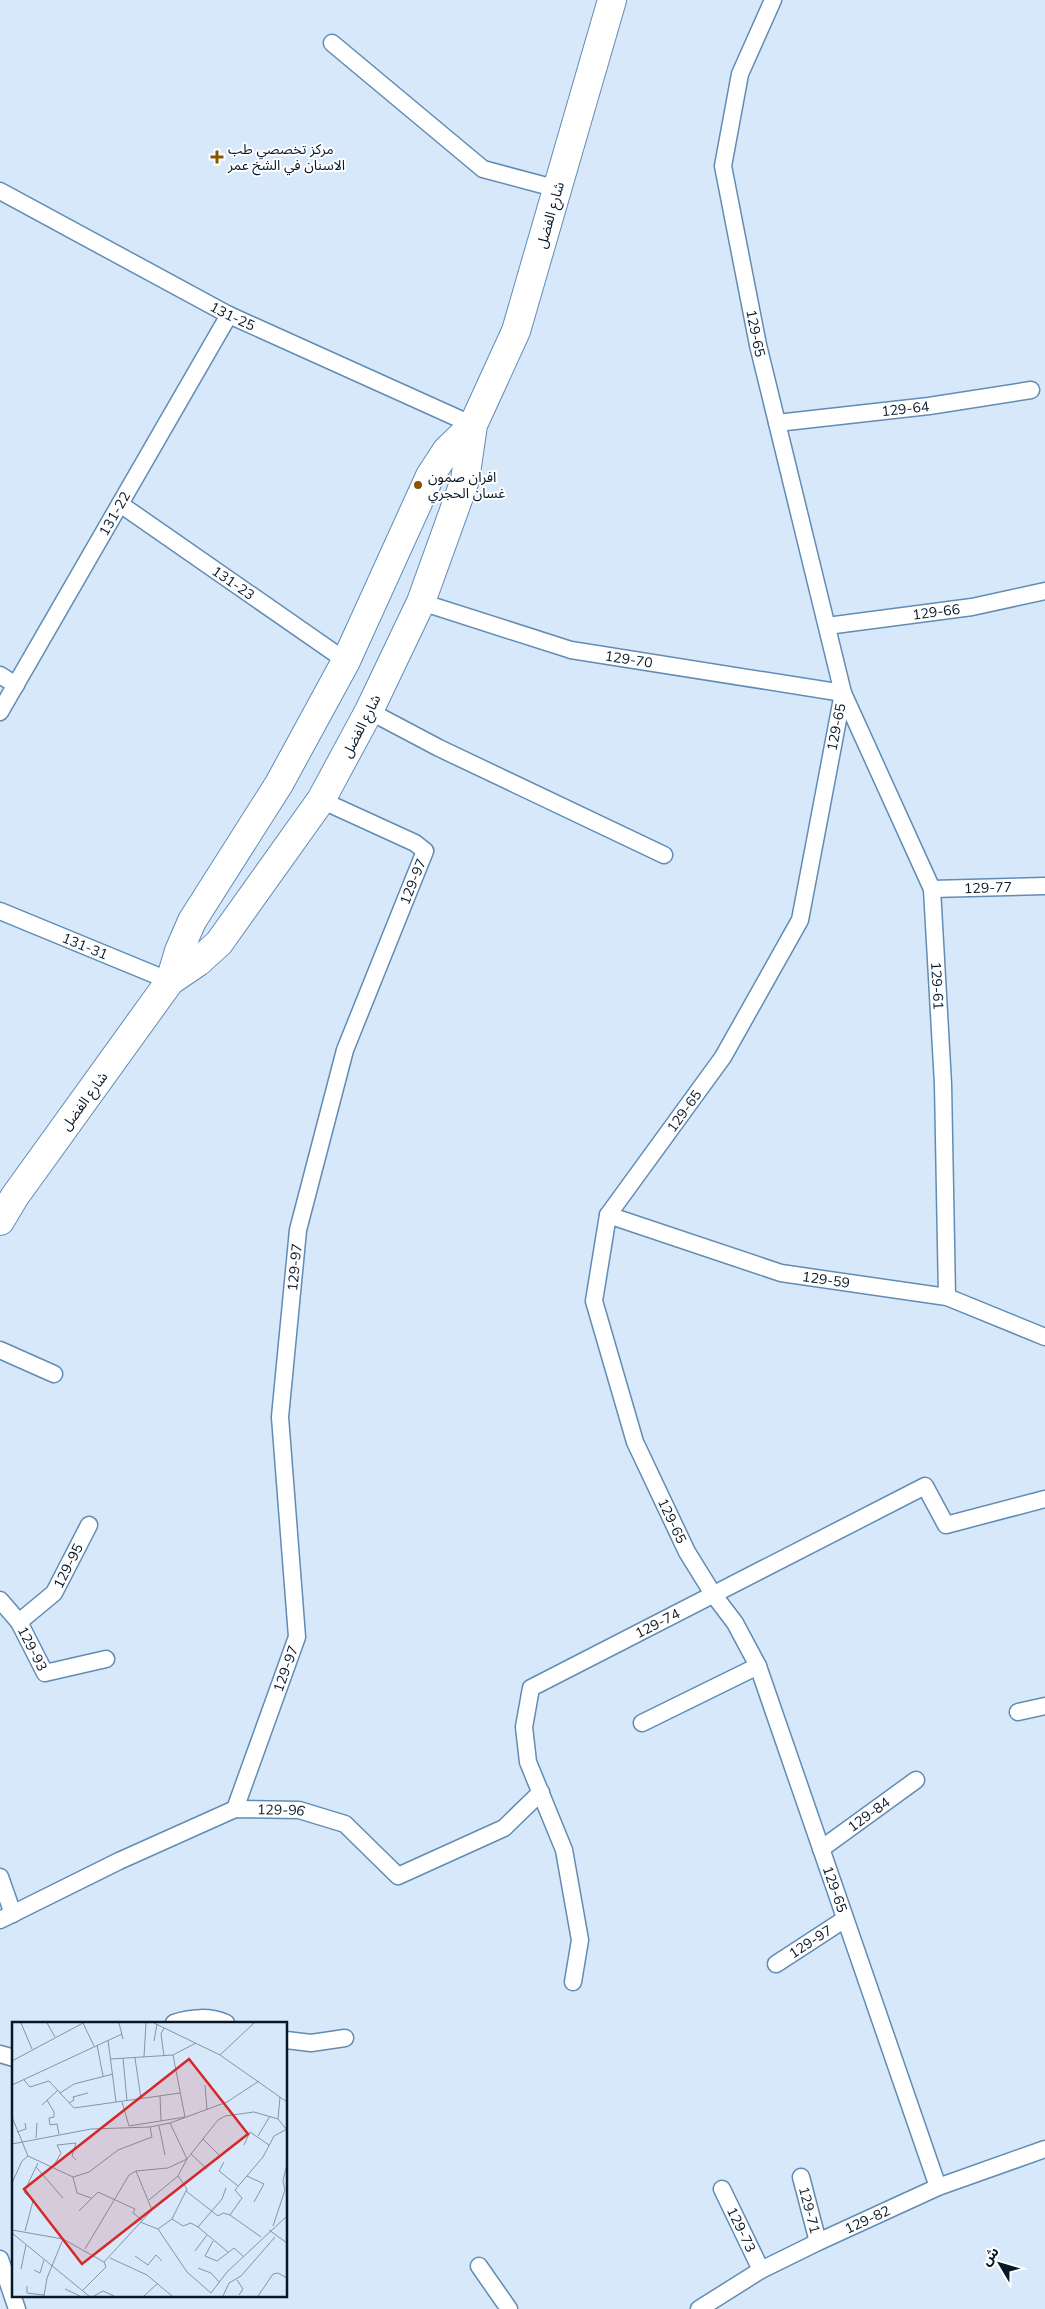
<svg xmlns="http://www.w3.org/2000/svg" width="1045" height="2309" font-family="Mulish,'Noto Sans Arabic',sans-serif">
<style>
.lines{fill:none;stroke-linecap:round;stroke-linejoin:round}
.service-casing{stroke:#618cb5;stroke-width:19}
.minor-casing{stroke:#618cb5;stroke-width:30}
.service{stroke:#fff;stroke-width:16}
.minor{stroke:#fff;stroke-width:28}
.poi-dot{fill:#8a5503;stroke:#fff;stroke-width:2}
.labels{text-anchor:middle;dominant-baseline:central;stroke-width:4;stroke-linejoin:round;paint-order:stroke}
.poi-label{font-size:14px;fill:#071828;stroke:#fff;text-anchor:start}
.street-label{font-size:14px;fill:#071828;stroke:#fff}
.inset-road{fill:none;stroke:#8395a6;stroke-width:1}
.view{fill:#d62828;fill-opacity:0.15;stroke:#d62828;stroke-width:2.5}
.inset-edge{fill:none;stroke:#071828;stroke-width:2.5}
</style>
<rect width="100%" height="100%" fill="#d6e8fa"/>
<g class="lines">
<g class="service-casing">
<g id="service">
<path id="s1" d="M773,0L740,74L723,166L758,345L843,693L800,920L723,1057L608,1215L594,1301L635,1442L687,1552L713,1594L735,1623L758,1666L938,2187"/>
<path d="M332,43L483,169L558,189"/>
<path id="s2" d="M0,191L229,315L473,425"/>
<path id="s3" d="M777,423L929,406L1031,390"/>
<path id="s4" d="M120,504L346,661"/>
<path id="s5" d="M421,602L571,650L843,693L932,889L943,1084L947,1297"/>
<path id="s6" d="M827,626L972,607L1045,591"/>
<path d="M0,675L16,685"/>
<path d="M369,711L439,748L664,855"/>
<path id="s7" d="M0,712L229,315"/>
<path id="s8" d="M932,889L1045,886"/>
<path id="s9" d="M0,911L170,981"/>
<path id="s10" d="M608,1215L781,1273L947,1297L1045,1337"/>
<path d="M0,1350L54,1374"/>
<path id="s11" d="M0,1600L19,1622L45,1673L106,1659"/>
<path id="s12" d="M19,1622L54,1593L89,1525"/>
<path d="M1018,1712L1045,1706"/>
<path d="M642,1723L758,1666"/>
<path id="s13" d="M235,1809L297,1637L280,1417L298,1230L345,1050L425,851L415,843L321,800"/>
<path id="s14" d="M821,1849L916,1780"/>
<path d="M0,1877L13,1914"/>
<path id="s15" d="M0,1920L119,1861L235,1809L299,1810L345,1824L398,1876L504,1828L541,1792"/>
<path id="s16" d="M776,1964L845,1919"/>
<path id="s17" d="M573,1982L580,1940L564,1850L528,1762L524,1727L531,1688L925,1486L946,1525L1045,1499"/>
<path d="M174,2023C190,2017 211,2016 226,2023"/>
<path d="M286,2040L311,2043L345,2038"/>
<path d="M0,2054L14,2058"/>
<path id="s18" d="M801,2177L818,2242"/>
<path id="s19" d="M722,2189L761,2270"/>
<path d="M0,2259L17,2309"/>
<path d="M479,2266L509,2309"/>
<path id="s20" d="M699,2309L761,2270L818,2242L938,2187L1045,2149"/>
</g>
</g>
<g class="minor-casing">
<path id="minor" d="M170,981L179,951L192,921L279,784L346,661L430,476L447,450L473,425
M0,1221L15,1196L170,981L198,962L219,943L321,800L369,711L421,602L465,480L473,425L516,331L612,0"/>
</g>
<use href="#service" class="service"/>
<use href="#minor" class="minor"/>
</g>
<g class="poi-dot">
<path d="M214.5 149.5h5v5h5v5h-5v5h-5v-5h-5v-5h5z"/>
<circle cx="418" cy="485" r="5"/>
</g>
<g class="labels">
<g class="poi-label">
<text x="228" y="149">مركز تخصصي طب<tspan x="228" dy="16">الاسنان في الشخ عمر</tspan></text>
<text x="428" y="477">افران صمون<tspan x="428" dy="16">غسان الحجري</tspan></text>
</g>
<g class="street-label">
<text transform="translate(550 215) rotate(-74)">شارع الفضل</text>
<text stroke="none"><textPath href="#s2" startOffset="264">131-25</textPath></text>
<text stroke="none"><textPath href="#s1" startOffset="345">129-65</textPath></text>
<text stroke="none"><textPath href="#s3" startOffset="129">129-64</textPath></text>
<text stroke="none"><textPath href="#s7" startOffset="229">131-22</textPath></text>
<text stroke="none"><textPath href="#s4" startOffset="138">131-23</textPath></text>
<text stroke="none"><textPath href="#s6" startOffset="110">129-66</textPath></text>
<text stroke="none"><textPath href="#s5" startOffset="216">129-70</textPath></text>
<text transform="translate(361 726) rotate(-63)">شارع الفضل</text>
<text transform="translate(836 727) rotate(-79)">129-65</text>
<text stroke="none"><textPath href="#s13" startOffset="959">129-97</textPath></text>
<text stroke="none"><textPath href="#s8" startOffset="56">129-77</textPath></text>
<text stroke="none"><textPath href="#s9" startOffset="92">131-31</textPath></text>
<text stroke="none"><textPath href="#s5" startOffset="745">129-61</textPath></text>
<text transform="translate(84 1101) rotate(-54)">شارع الفضل</text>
<text transform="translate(684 1111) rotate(-54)">129-65</text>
<text stroke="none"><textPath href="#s13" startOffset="554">129-97</textPath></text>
<text stroke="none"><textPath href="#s10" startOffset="228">129-59</textPath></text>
<text stroke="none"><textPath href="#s1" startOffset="1620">129-65</textPath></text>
<text stroke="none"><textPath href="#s12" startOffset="76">129-95</textPath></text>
<text stroke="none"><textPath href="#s17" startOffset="446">129-74</textPath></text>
<text stroke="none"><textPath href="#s11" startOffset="59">129-93</textPath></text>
<text stroke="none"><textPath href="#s13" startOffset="149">129-97</textPath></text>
<text stroke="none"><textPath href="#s15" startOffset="306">129-96</textPath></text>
<text stroke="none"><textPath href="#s14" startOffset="59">129-84</textPath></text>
<text stroke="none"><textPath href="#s1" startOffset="2025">129-65</textPath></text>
<text stroke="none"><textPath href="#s16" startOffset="41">129-97</textPath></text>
<text stroke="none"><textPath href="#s18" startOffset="34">129-71</textPath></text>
<text stroke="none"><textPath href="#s20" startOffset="191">129-82</textPath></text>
<text stroke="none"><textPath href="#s19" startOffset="45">129-73</textPath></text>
</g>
</g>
<g transform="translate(12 2022)">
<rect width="275" height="275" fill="#d6e8fa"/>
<path class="inset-road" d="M9,1L20,27M35,1L43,15M71,1L82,24M107,1L111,17M142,1L208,33L275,80M96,18L104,80M142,19L145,2M85,23L91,54M161,33L173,95M208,33L242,1M152,34L149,12L152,6M132,35L134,1M111,36L115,79M123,36L129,77M99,37L161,33L184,21M0,39L71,1M12,58L18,65L37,59L62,86L168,71M0,63L110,12M193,63L195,88M48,71L62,62L101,52M148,74L149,99M268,75L266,97L275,108M35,78L42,90V95L37,96L38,103L45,102L47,112M110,80L117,104M57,81L62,78L61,75L76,71M30,83L46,68M0,95L16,134L61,155L65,171L79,176M117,104L173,95M147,104L153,133M5,110L14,107L13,101M246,114L258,94M24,116L25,101M191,117L207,133M0,122L79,107L138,105L158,101L215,80L247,59M232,123L238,110L257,123M179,132L195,147M212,140L207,149L226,164M24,145L51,176M41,145L49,131L45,123L64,121L60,134L64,138M235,154L252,162L242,180M61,155L77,150L106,128L140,115L138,105M0,161L10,139L16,134M174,169L206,194L211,191L218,193L249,215M137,178L166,154L175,137L158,101M67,189L86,170L123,187L121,191L130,198M218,193L230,176L223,168L251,135L262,114L275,107M160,197L171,204L179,201L186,205L216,230M128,200L146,207L160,197L175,167L166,154M261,204L273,168L271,159L275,142M186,205L210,177L214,166M146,207L175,250L199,271L215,250L275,194M0,208L51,217L92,240M257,208L275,221M13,209L21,179L12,170L26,141M0,211L77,274M201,219L193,234L205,239L222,226L232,235M73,227L117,153L124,149L156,146L175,137L206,98L213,94L242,90L266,97M183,229L195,213M123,234L136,243L144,233L150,239M98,236L135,253L160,274M92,240L140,188L124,149M186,246L199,251L207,260M9,247L14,223M22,248L28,251L32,238M225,258L231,267L227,273M15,264V271L32,273M53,267L68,274M70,269L94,245L92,240M32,274L35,256L51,217M82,274L91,269L102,274M132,274L146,261M211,274L217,261L229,254L263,215M246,274L261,252L266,251L275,256"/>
<path class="view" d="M177,37L236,112L70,242L12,167Z"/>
<rect width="275" height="275" class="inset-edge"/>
</g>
<g transform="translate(1000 2264) rotate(308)" stroke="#ffffff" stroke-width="4" paint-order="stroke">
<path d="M0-4L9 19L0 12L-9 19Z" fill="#071828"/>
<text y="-8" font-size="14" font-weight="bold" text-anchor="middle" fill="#071828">ش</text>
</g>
</svg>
